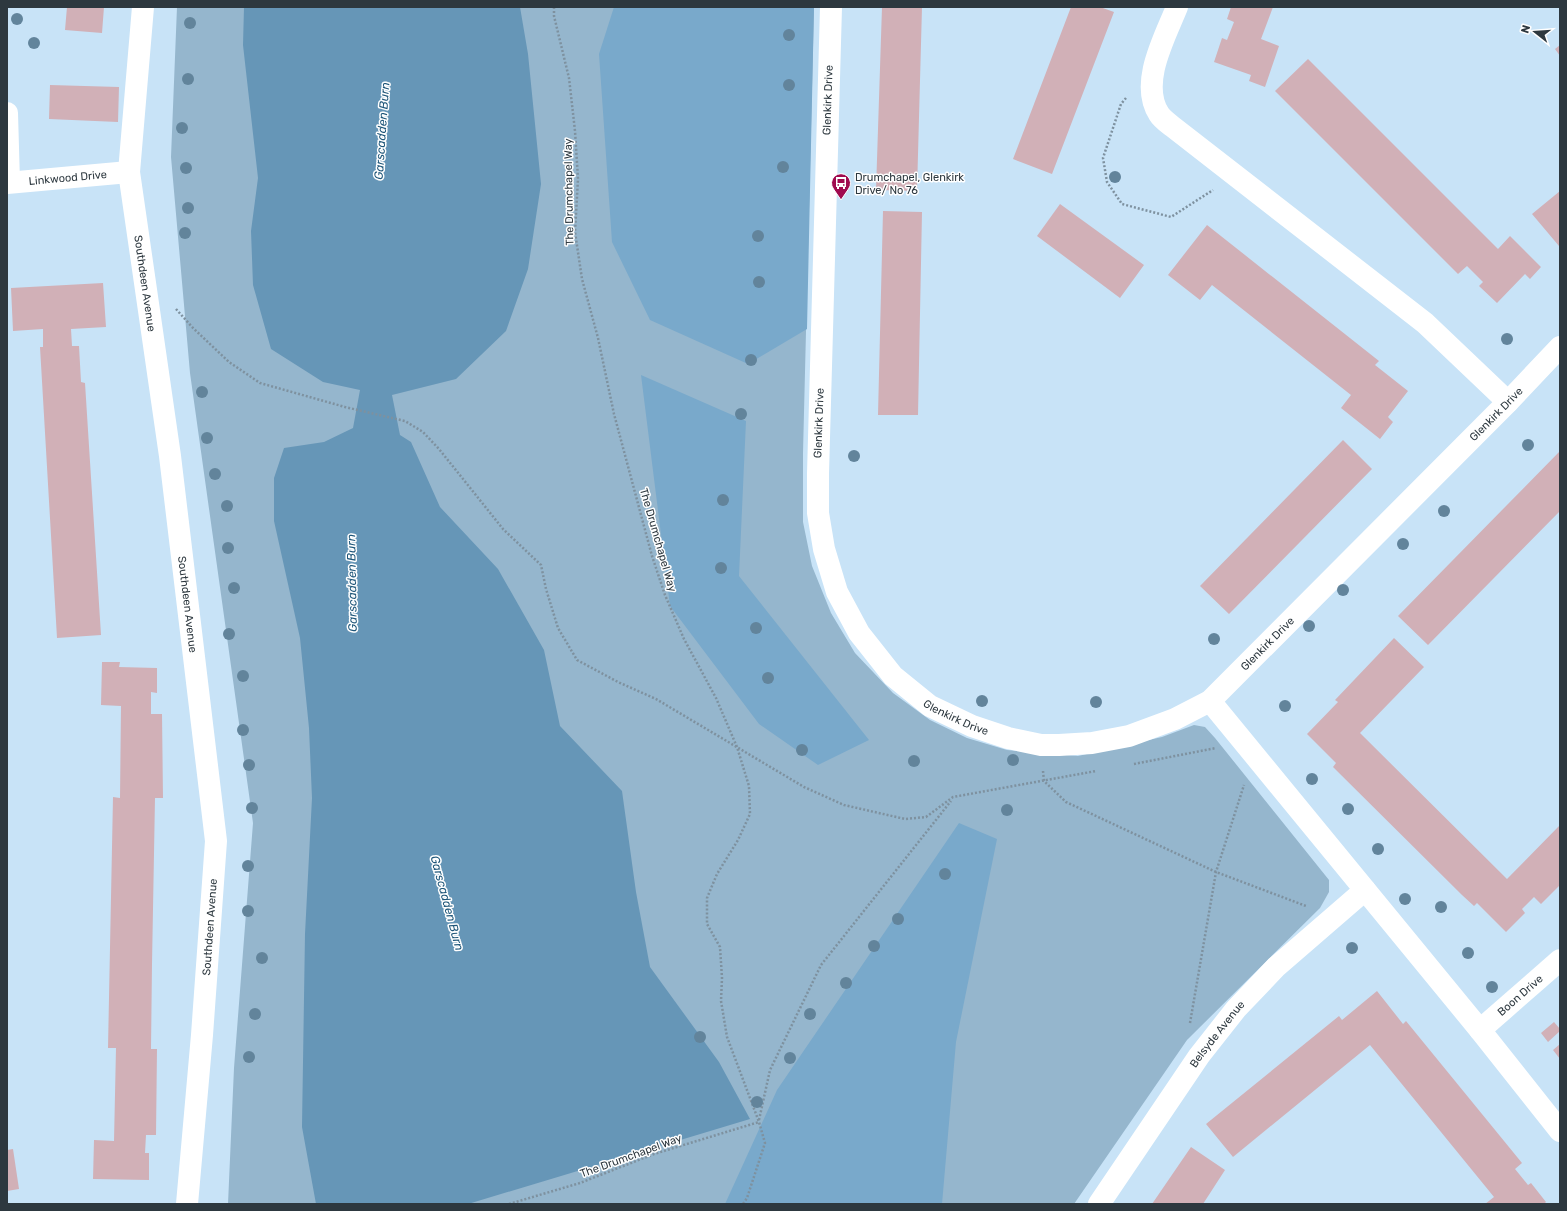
<svg xmlns="http://www.w3.org/2000/svg" width="1567" height="1211" font-family="Rubik,sans-serif">
<style>
.green{fill:#95b6cd}
.forest{fill:#79a9cb}
.water{fill:#6696b7}
.building{fill:#d1b0b7}
.lines{fill:none;stroke-linecap:round;stroke-linejoin:round}
.path{stroke:#7e919f;stroke-width:2.5;stroke-dasharray:2 2;stroke-linecap:butt}
.minor{stroke:#fff;stroke-width:22}
.tree{fill:#62849b}
.labels{text-anchor:middle;dominant-baseline:central;stroke-width:3;stroke-linejoin:round;paint-order:stroke}
.street-label{font-size:11px;fill:#2d383f;stroke:#fff}
.poi-label{font-size:11px;fill:#2d383f;stroke:#fff;text-anchor:start}
.water-label{font-size:12px;font-style:italic;fill:#1e5679;stroke:#fff}
</style>
<rect width="100%" height="100%" fill="#c8e3f7"/>
<path class="green" d="M177,7H814L803,453V522L812,566L831,613L855,653L893,693L930,720L967,738L1007,750L1078,756L1162,737L1194,725L1205,727L1215,738L1329,880V892L1320,908L1187,1040L1074,1204H228L234,1068L253,823L190,373L171,157Z"/>
<path class="forest" d="M614,7H814L807,329L748,364L650,320L612,242L599,54Z
M641,375L746,421L739,576L869,740L818,765L759,724L670,606Z
M959,823L997,839L956,1042L942,1204H725L777,1090Z"/>
<path class="water" d="M244,7H520L528,54L541,184L528,269L506,331L456,379L392,395L400,435L411,442L440,507L498,569L544,650L560,726L622,791L636,892L650,967L719,1062L750,1119L468,1204H316L302,1127L305,934L312,798L309,728L300,638L274,521V478L284,448L324,442L353,428L360,390L323,382L271,349L253,285L251,231L258,178L243,45Z"/>
<path class="building" d="M67,7H104L102,33L65,30Z
M882,7H922L917,191L876,190Z
M1071,7H1100L1114,12L1052,174L1013,159Z
M1231,7H1273L1261,39L1279,46L1265,87L1249,81L1251,75L1214,62L1222,38L1227,40L1234,22L1227,19Z
M1560,45V56L1555,49Z
M1308,59L1498,249L1510,236L1541,267L1530,279L1525,274L1497,303L1479,286L1483,282L1467,266L1458,274L1275,91Z
M50,85L119,87L118,122L49,119Z
M1560,191V244L1559,246L1532,214Z
M1060,204L1144,265L1120,298L1037,236Z
M883,211L922,212L918,415H878Z
M1207,225L1379,361L1375,365L1408,391L1388,417L1393,422L1380,439L1341,408L1351,395L1212,285L1200,300L1168,275Z
M103,283L106,327L71,329L72,346H79L81,382L85,383L101,635L57,638L40,347H43V329L13,331L11,288Z
M1343,440L1372,469L1229,614L1200,586Z
M1560,451V511L1428,645L1398,616Z
M1394,638L1424,667L1360,733L1507,879L1560,825V885L1541,904L1534,897L1522,909L1525,913L1506,932L1477,903L1474,906L1462,895L1333,767L1336,763L1307,734L1338,702L1335,700Z
M102,662H120L119,667L157,668V693L151,692V714H162L163,798H155L152,964L151,1049H157L156,1135H146L145,1153H149V1180L93,1179L94,1140L114,1141L116,1048H108L113,797L120,798L121,706L101,705Z
M1377,991L1403,1024L1406,1021L1522,1163L1515,1169L1528,1185L1531,1183L1546,1202L1544,1204H1485L1494,1197L1370,1045L1233,1157L1206,1124L1339,1016L1342,1020Z
M1554,1022L1560,1029V1031L1548,1042L1541,1033Z
M1560,1044V1059L1553,1050Z
M1191,1147L1225,1170L1203,1204H1152Z
M13,1149L19,1189L7,1191V1150Z"/>
<g class="lines">
<path class="path" d="M554,7V16L569,78L575,131L578,179L575,232L582,279L598,338L614,414L652,556L665,595L684,639L716,698L737,747L749,786L750,814L738,840L717,874L707,898V924L720,947L722,978L721,1001L727,1037L759,1122L765,1143L747,1198L743,1204
M1126,98L1121,104L1103,158L1107,182L1122,204L1171,217L1213,190
M176,309L193,328L229,362L260,383L345,407L405,421L423,432L439,449L503,529L541,565L546,589L558,628L577,660L618,682L656,699L804,787L844,805L905,819L926,817L953,797L1096,771
M1134,764L1216,748
M1043,771L1044,781L1066,802L1216,872L1306,906
M1190,1023L1216,872L1244,785
M759,1120L770,1070L821,965L951,801
M509,1204L580,1183L654,1154L759,1122"/>
<g class="minor">
<path id="s1" d="M143,7L129,172L170,456L216,841L202,1035L187,1204"/>
<path id="s2" d="M831,7L818,474V513L824,549L837,592L859,633L893,676L930,706L972,726L1008,738L1041,745H1059L1092,743L1129,736L1175,719L1210,701L1508,402L1560,347"/>
<path d="M1177,7C1165,37 1139,83 1159,114C1162,119 1168,123 1173,127L1425,323L1508,402"/>
<path d="M7,113L9,182"/>
<path id="s3" d="M7,183L129,172"/>
<path d="M1210,701L1480,1030L1560,1131"/>
<path id="s4" d="M1480,1030L1560,960"/>
<path id="s5" d="M1099,1204L1199,1056L1236,1009L1276,967L1365,890"/>
</g>
</g>
<g class="tree">
<circle cx="17" cy="19" r="6"/>
<circle cx="190" cy="23" r="6"/>
<circle cx="789" cy="35" r="6"/>
<circle cx="34" cy="43" r="6"/>
<circle cx="188" cy="79" r="6"/>
<circle cx="789" cy="85" r="6"/>
<circle cx="182" cy="128" r="6"/>
<circle cx="783" cy="167" r="6"/>
<circle cx="186" cy="168" r="6"/>
<circle cx="1115" cy="177" r="6"/>
<circle cx="188" cy="208" r="6"/>
<circle cx="185" cy="233" r="6"/>
<circle cx="758" cy="236" r="6"/>
<circle cx="759" cy="282" r="6"/>
<circle cx="1507" cy="339" r="6"/>
<circle cx="751" cy="360" r="6"/>
<circle cx="202" cy="392" r="6"/>
<circle cx="741" cy="414" r="6"/>
<circle cx="207" cy="438" r="6"/>
<circle cx="1528" cy="445" r="6"/>
<circle cx="854" cy="456" r="6"/>
<circle cx="215" cy="474" r="6"/>
<circle cx="723" cy="500" r="6"/>
<circle cx="227" cy="506" r="6"/>
<circle cx="1444" cy="511" r="6"/>
<circle cx="1403" cy="544" r="6"/>
<circle cx="228" cy="548" r="6"/>
<circle cx="721" cy="568" r="6"/>
<circle cx="234" cy="588" r="6"/>
<circle cx="1343" cy="590" r="6"/>
<circle cx="1309" cy="626" r="6"/>
<circle cx="756" cy="628" r="6"/>
<circle cx="229" cy="634" r="6"/>
<circle cx="1214" cy="639" r="6"/>
<circle cx="243" cy="676" r="6"/>
<circle cx="768" cy="678" r="6"/>
<circle cx="982" cy="701" r="6"/>
<circle cx="1096" cy="702" r="6"/>
<circle cx="1285" cy="706" r="6"/>
<circle cx="243" cy="730" r="6"/>
<circle cx="802" cy="750" r="6"/>
<circle cx="1013" cy="760" r="6"/>
<circle cx="914" cy="761" r="6"/>
<circle cx="249" cy="765" r="6"/>
<circle cx="1312" cy="779" r="6"/>
<circle cx="252" cy="808" r="6"/>
<circle cx="1348" cy="809" r="6"/>
<circle cx="1007" cy="810" r="6"/>
<circle cx="1378" cy="849" r="6"/>
<circle cx="248" cy="866" r="6"/>
<circle cx="945" cy="874" r="6"/>
<circle cx="1405" cy="899" r="6"/>
<circle cx="1441" cy="907" r="6"/>
<circle cx="248" cy="911" r="6"/>
<circle cx="898" cy="919" r="6"/>
<circle cx="874" cy="946" r="6"/>
<circle cx="1352" cy="948" r="6"/>
<circle cx="1468" cy="953" r="6"/>
<circle cx="262" cy="958" r="6"/>
<circle cx="846" cy="983" r="6"/>
<circle cx="1492" cy="987" r="6"/>
<circle cx="255" cy="1014" r="6"/>
<circle cx="810" cy="1014" r="6"/>
<circle cx="700" cy="1037" r="6"/>
<circle cx="249" cy="1057" r="6"/>
<circle cx="790" cy="1058" r="6"/>
<circle cx="757" cy="1102" r="6"/>
</g>
<defs>
<g id="bus-pin" transform="scale(1)"><path d="M0 17L-7.5 6A9.5 9.5 0 1 1 7.5 6Z" fill="#a00a4f" stroke="#fff"/><path d="M-5-6H5V4H4V6H2V4H-2V6H-4V4H-5ZM-3.5-4V0h7V-4ZM-3.5 1.2v1.5H-2V1.2ZM2 1.2v1.5H3.5V1.2Z" fill="#fff"/></g>
</defs>
<g fill-rule="evenodd">
<use href="#bus-pin" x="841" y="183"/>
</g>
<g class="labels">
<g class="street-label">
<text transform="translate(828 100) rotate(-88)">Glenkirk Drive</text>
<text stroke="none"><textPath href="#s3" startOffset="61">Linkwood Drive</textPath></text>
<text transform="translate(569 192) rotate(-91)">The Drumchapel Way</text>
<text stroke="none"><textPath href="#s1" startOffset="278">Southdeen Avenue</textPath></text>
<text stroke="none"><textPath href="#s2" startOffset="1437">Glenkirk Drive</textPath></text>
<text transform="translate(819 423) rotate(-88)">Glenkirk Drive</text>
<text transform="translate(658 540) rotate(74)">The Drumchapel Way</text>
<text stroke="none"><textPath href="#s1" startOffset="602">Southdeen Avenue</textPath></text>
<text stroke="none"><textPath href="#s2" startOffset="1113">Glenkirk Drive</textPath></text>
<text stroke="none"><textPath href="#s2" startOffset="765">Glenkirk Drive</textPath></text>
<text transform="translate(210 927) rotate(-86)">Southdeen Avenue</text>
<text stroke="none"><textPath href="#s4" startOffset="53">Boon Drive</textPath></text>
<text stroke="none"><textPath href="#s5" startOffset="207">Belsyde Avenue</textPath></text>
<text transform="translate(631 1156) rotate(-20)">The Drumchapel Way</text>
</g>
<g class="poi-label">
<text x="855" y="177">Drumchapel, Glenkirk<tspan x="855" dy="13">Drive/ No 76</tspan></text>
</g>
<g class="water-label">
<text transform="translate(382 131) rotate(-86)">Garscadden Burn</text>
<text transform="translate(352 583) rotate(-91)">Garscadden Burn</text>
<text transform="translate(447 903) rotate(75)">Garscadden Burn</text>
</g>
</g>
<rect width="1567" height="1211" fill="none" stroke="#2d383f" stroke-width="16"/>
<g transform="translate(1535 32) rotate(287)" stroke="#ffffff" stroke-width="3" paint-order="stroke">
<path d="M0-3L7 15L0 10L-7 15Z" fill="#2d383f"/>
<text y="-6" font-size="11" font-weight="bold" text-anchor="middle" fill="#2d383f">N</text>
</g>
</svg>
